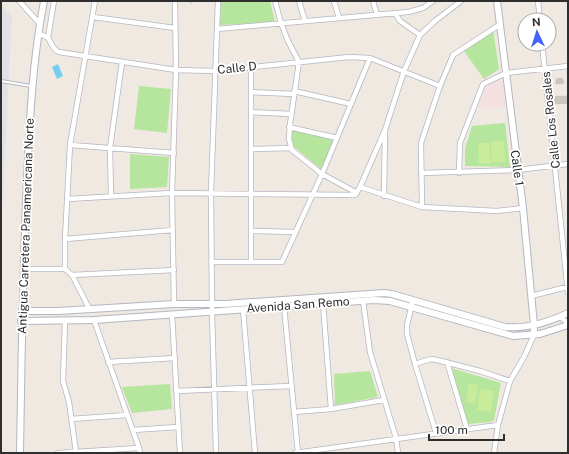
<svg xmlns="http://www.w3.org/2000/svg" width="569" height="454" font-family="'Public Sans',sans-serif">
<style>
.industrial{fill:#e3e1e8}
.medical{fill:#f5dfe0}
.green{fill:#b6e59e}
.pitch{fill:#c9ec9a}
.water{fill:#75cff0}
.building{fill:#cbc7bf;stroke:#cbc5ba}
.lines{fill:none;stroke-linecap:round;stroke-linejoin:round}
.lane-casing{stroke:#b4b7c1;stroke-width:4}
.street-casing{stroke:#b4b7c1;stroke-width:6}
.secondary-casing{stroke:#b4b7c1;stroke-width:8}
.path{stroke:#c9c9c9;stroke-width:1;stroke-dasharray:3 2;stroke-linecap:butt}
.lane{stroke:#fff;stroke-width:2}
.street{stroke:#fff;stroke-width:4.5}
.secondary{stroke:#fff;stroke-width:6}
.labels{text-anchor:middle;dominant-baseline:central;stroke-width:3.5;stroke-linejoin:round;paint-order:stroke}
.street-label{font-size:12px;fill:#2e2e2e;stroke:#fff}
</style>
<rect width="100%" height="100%" fill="#efe9e1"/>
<path class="industrial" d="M1,4L12,17L1,230Z"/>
<path class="medical" d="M502,78L505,106L478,108L485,87Z"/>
<path class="green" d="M221,1H270L275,22L220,25Z
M493,29L499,69L484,79L464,51Z
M139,86L171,89L167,133L134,129Z
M505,123L510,167L465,166V149L472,126Z
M292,129L334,139L321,169L292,145Z
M130,154L169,157L167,187L130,189Z
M451,368L501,383L494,420L491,422L468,424Z
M370,371L378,397L335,405L334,374Z
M170,384L172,409L132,413L122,387Z"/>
<path class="pitch" d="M504,141L505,162H492L491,142Z
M478,143H489L491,163L479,164Z
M469,384L478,385L475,403L466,402Z
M480,389L494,391L491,412L477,410Z"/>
<path class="water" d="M58,64L63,76L57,79L52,67Z"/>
<path class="building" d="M562,78L564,83L556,84V79Z
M568,96V103L552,104V97Z"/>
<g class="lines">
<g class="lane-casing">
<path id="lane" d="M1,81L31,86"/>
</g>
<g class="street-casing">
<path id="street" d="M19,1L40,24
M275,1L281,23L288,41L299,62L290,124L289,139L292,150L322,174L357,193
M299,1L305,21
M334,1L339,18
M373,1L377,15
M538,1L540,20
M395,13L400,21L420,35
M93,17L175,28
M217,29L408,12L423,8L433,1
M39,34C42,35 46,36 48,38C52,43 52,49 59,52L176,70L215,71L349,57L370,58L440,86
M48,38L54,1
M542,44L568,292
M251,67V262
M294,91L351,104
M251,92L294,94
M251,112L291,114
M289,127L337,138
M70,145L174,153
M251,149L291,148
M421,173L517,170L568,164
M459,173L460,143L483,84L506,73L568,66
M360,187L422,207L497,211L523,208
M111,196L110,148L122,62
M384,196L385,130L404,71L420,35L435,21L461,1
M67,199L172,193L355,195L360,187L385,130
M422,207L421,143L440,86L453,55L499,25
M251,231L296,232
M65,239L173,230
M212,262H282L322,174L370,58
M23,269H65L72,275L90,310
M65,269V239L70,145L95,1
M72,275L174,270
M531,296L567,287
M413,300L407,325V334L415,364L436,433
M363,301L370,352L396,438L398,453
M323,303L331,409
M174,304L172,193L176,70L175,1
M284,306L298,453
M243,309L255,453
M172,314L180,453
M560,317L568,323
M94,320L139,448L140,453
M65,321L63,381L69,402L76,452
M108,362L175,358
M447,362L467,429
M415,364L431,359L437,360L480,371L510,381
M176,391L291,386
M294,412L331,409L384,400
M71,419L127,415
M133,430L178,427
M58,453L139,448
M216,453L212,312L211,192L218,1
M295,453L498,425
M494,453L498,425L510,381L524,357L534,335"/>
</g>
<g class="secondary-casing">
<path id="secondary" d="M497,1L523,208L534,325V335
M22,311H58L174,304H225L384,293L392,294L505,327C526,329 549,322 568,313
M21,321L94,320L374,300L390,301L513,336L540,334L568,325
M20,453C21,369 23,286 26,202C29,135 31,68 44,1"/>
</g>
<path class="path" d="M191,4V1"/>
<use href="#lane" class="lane"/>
<use href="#street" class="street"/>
<use href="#secondary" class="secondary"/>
</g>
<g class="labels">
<g class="street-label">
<text transform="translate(237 68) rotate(-6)">Calle D</text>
<text transform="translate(551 120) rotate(-96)">Calle Los Rosales</text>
<text transform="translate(517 168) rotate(82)">Calle 1</text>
<text transform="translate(26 226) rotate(-88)">Antigua Carretera Panamericana Norte</text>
<text transform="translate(298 305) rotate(-4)">Avenida San Remo</text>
</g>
</g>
<rect width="569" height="454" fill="none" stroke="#2e2e2e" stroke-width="4"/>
<g transform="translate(537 32) rotate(356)"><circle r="19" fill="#ffffff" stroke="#ababab"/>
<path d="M0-3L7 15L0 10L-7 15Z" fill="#4264fb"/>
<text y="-6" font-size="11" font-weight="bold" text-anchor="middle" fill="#2e2e2e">N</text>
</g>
<path d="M429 434v6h75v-6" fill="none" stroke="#2e2e2e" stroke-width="2"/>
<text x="435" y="434" font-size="12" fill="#2e2e2e" stroke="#ffffff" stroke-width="3" paint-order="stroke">100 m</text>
</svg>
